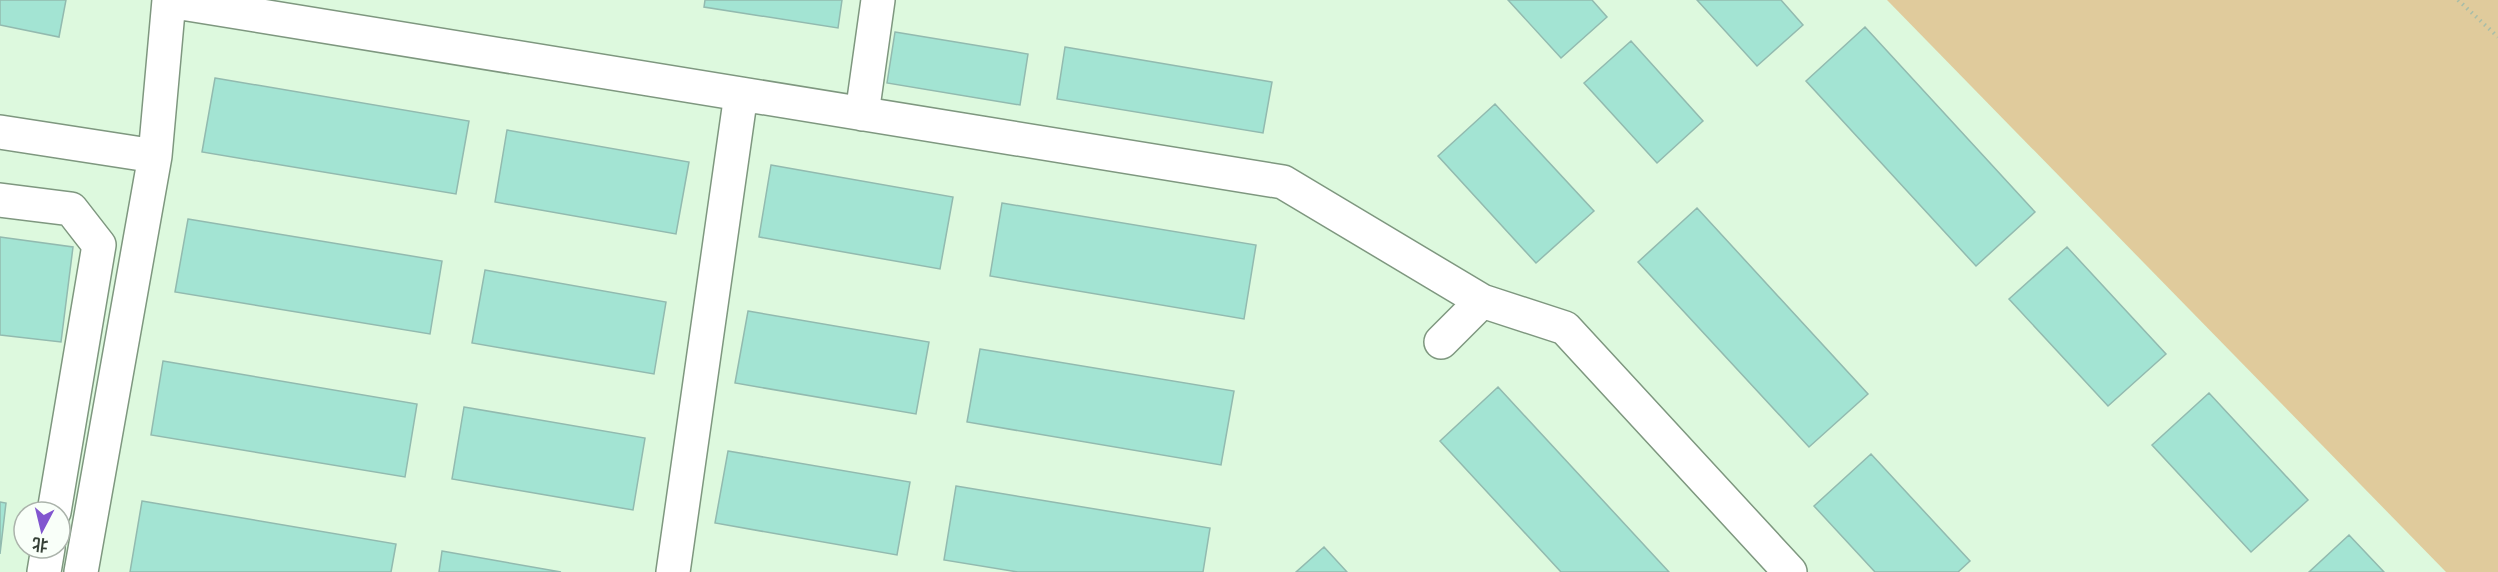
<svg xmlns="http://www.w3.org/2000/svg" width="2498" height="572" font-family="'DM Sans','Noto Sans SC',sans-serif">
<style>
.green{fill:#e0cb9c}
.building{fill:#a3e4d3;stroke:#92baaf;stroke-width:1.5}
.lines{fill:none;stroke-linecap:round;stroke-linejoin:round}
.minor-casing{stroke:#7e977f;stroke-width:36}
.path{stroke:#a7bda8;stroke-width:4;stroke-dasharray:1.5 4.5;stroke-linecap:butt}
.minor{stroke:#fff;stroke-width:33}
</style>
<rect width="100%" height="100%" fill="#ddf9de"/>
<path class="green" d="M1887,0H2498V572H2446Z"/>
<path class="building" d="M0,0H66L59,37L0,25Z
M705,0H842L838,28L704,7Z
M1508,0H1592L1607,17L1561,58Z
M1697,0H1781L1803,25L1757,66Z
M1865,27L2035,212L1976,266L1806,81Z
M895,32L1028,54L1020,105L887,83Z
M1631,41L1703,121L1657,163L1584,83Z
M1065,47L1272,82L1263,133L1057,99Z
M215,78L469,121L456,194L202,152Z
M1495,104L1594,211L1536,263L1438,156Z
M507,130L689,162L676,234L495,202Z
M771,165L953,197L940,269L759,237Z
M1002,203L1256,245L1244,319L990,276Z
M1697,208L1868,394L1809,447L1638,262Z
M188,219L442,261L430,334L175,292Z
M0,237L73,247L61,342L0,335Z
M2067,247L2166,354L2108,406L2009,299Z
M485,270L666,302L654,374L472,343Z
M748,311L929,342L916,414L735,383Z
M980,349L1234,391L1221,465L967,422Z
M163,361L417,404L405,477L151,435Z
M1498,387L1669,572H1561L1440,441Z
M2209,393L2308,500L2251,552L2152,445Z
M464,407L645,438L633,510L452,479Z
M728,451L910,482L897,555L715,523Z
M1871,454L1970,561L1958,572H1875L1814,506Z
M956,486L1210,528L1203,572H1018L944,560Z
M142,501L396,544L391,572H130Z
M0,502L6,503L0,554Z
M2349,535L2384,572H2309Z
M1324,547L1347,572H1296Z
M442,551L561,572H439Z"/>
<g class="lines">
<g class="minor-casing">
<path id="minor" d="M169,1L1283,182L1482,301L1565,328L1790,572
M862,114L878,0
M0,132L155,156
M0,200L71,209L99,245L54,512
M1441,342L1482,301
M44,572L48,548
M81,572L155,156L169,0
M673,572L741,94"/>
</g>
<path class="path" d="M2458,0L2498,37"/>
<use href="#minor" class="minor"/>
</g>
<g transform="translate(42 530) rotate(187)"><circle r="28" fill="#f9fff9" stroke="#abb3ab" stroke-width="1.5"/>
<path d="M0-4.5L10 22L0 15L-10 22Z" fill="#8156cf"/>
<text y="-9" font-size="16" font-weight="bold" text-anchor="middle" fill="#354036">北</text>
</g>
</svg>
